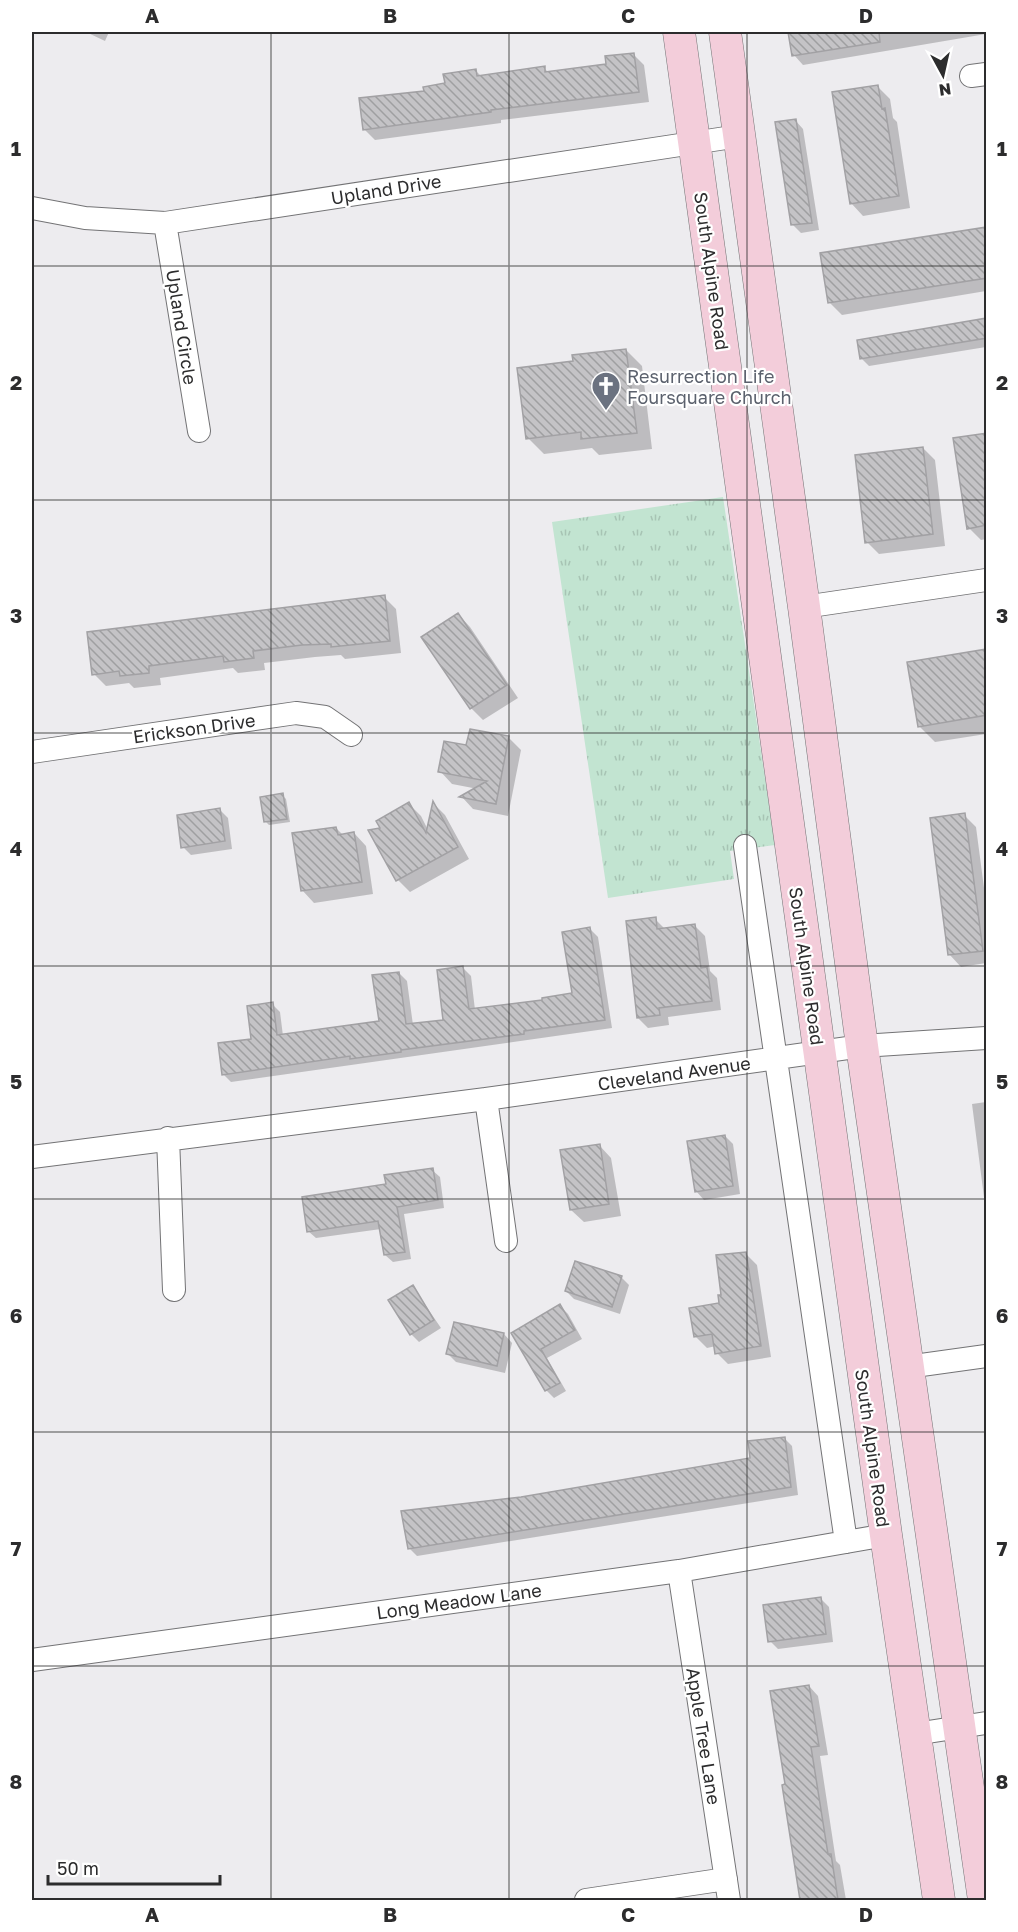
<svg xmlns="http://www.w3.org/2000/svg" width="1018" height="1932" font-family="'Golos Text',sans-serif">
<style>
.grass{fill:url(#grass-tufts)}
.shadow{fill:#0003}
.building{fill:url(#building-back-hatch);stroke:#a2a1a4;stroke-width:1.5}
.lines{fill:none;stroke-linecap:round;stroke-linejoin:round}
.minor-casing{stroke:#737375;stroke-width:24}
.secondary-casing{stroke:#737375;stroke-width:33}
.minor{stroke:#fff;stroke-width:22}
.secondary{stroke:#f3cdda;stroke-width:32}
.grid{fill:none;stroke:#2c2c2d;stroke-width:1.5;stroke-opacity:0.55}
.labels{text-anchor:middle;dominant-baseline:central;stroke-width:4.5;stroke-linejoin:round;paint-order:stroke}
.street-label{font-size:18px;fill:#2c2c2d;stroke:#fff}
.worship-label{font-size:18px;fill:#5b616d;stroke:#fff;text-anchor:start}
.neatline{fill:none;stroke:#2c2c2d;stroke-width:2}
.grid-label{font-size:20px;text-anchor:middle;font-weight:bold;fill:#2c2c2d}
</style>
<defs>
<pattern id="grass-tufts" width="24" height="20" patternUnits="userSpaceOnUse" patternTransform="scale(1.5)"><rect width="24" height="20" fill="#c2e4d1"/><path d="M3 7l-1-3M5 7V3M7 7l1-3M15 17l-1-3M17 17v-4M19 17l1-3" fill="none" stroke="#a7c4b4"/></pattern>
<pattern id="building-back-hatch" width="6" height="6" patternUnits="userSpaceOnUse" patternTransform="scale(1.5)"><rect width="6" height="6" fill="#c4c3c6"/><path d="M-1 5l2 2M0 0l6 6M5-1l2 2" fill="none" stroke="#9f9fa1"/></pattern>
</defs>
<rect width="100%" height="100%" fill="#edecef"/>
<path class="grass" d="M723,497L775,845L730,851L734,879L608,898L552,522Z"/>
<path class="shadow" d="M86,32H109L105,41Z
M790,32H986V34L803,65L794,55Z
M633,54L644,65L649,102L501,120V123L375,140L364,129L426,92L475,70L482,77L544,68L549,73L608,66Z
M877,86L890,99L893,118L897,122L910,208L863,216L851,203Z
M795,120L803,129L819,230L801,233L793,225Z
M986,227V291L842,315L829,302Z
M986,320V347L869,366L861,358Z
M626,350L642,366L652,449L599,455L592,448L544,454L528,438L574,362Z
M986,435V539L981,540L969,528Z
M923,448L935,460L945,546L879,554L867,542Z
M384,597L396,609L401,653L345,659L341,655L315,657L264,663L265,670L238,673L233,668L160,678L161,685L134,688L129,683L106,686L94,674Z
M458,614L470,627L518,698L483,720L471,708Z
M986,650V734L935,742L919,726Z
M471,730L509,738L521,750L508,816L473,809L462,797L478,789L452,784L440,771L467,747Z
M282,795L286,799L290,822L269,825L266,822Z
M409,804L421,816L428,830L434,804L445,815L469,859L410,892L398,880L382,829Z
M220,810L228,818L232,849L191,855L183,847Z
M964,815L976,827L986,903V963L961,967L949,954Z
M336,828L343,835L354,833L366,846L373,894L314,903L302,890Z
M655,919L666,930L695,926L705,936L710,971L717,978L721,1010L668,1017L669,1025L648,1028L638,1018Z
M590,929L598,937L612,1028L231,1082L223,1074L253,1040L272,1004L280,1012L283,1036L381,1022L399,973L407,981L413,1025L445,1021L463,968L471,976L475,1010L544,1002L574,995Z
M986,1102V1213L972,1104Z
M725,1136L733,1144L740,1194L704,1200L696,1191Z
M599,1145L611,1158L621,1216L584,1222L571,1210Z
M432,1170L440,1177L444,1208L404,1214L411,1259L393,1262L385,1255L381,1229L316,1238L308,1231L387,1185Z
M745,1253L757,1265L771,1357L728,1364L717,1353L716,1346L707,1348L695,1336L720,1304Z
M621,1277L629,1285L620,1314L574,1299L566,1291Z
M413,1287L441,1328L419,1342L411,1334Z
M560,1306L568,1314L582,1339L547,1358L566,1391L554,1398L546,1390L513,1333Z
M455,1324L504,1334L512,1343L505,1373L456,1362L448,1354Z
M784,1438L792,1446L798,1495L417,1556L409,1548L521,1499L752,1460Z
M821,1599L829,1607L833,1642L778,1649L770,1641Z
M809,1686L818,1696L828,1755L820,1756L836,1861L840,1865L846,1900H802L771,1692Z"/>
<path class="building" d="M788,32H879L880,42L792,56Z
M634,53L639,92L491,110V112L363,130L359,98L424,91L423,87L445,83L443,74L476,69L477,76L545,66V72L606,64L605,56Z
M878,85L882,109L885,108L899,196L850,204L832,92Z
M796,119L812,223L791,225L775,122Z
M987,227V278L828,303L820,253Z
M987,318V338L860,359L857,340Z
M626,349L637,433L581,439V432L526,439L517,368L573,361L572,355Z
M987,433V525L967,529L953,438Z
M923,447L933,534L865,543L855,455Z
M385,595L390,641L331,647V644L302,645L253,651L254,658L224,662L223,656L149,666V673L120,676L119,671L92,675L87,632Z
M458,613L507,685L470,709L421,637Z
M987,649V715L918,727L907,662Z
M470,729L509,736L496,804L459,797L487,781L438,772L444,741L466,745Z
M283,793L287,819L264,822L260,797Z
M433,801L458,847L396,881L368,830L380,828L376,821L409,802L426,833Z
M220,808L225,841L181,848L177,815Z
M965,813L983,951L948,955L930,818Z
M336,827L338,835L354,832L362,882L301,891L292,833Z
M656,917L657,929L695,924L701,968L707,967L712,1001L659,1008L660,1015L637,1018L626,921Z
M590,927L605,1020L524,1031V1034L401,1050V1052L350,1059V1056L222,1075L218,1043L251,1039L247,1006L273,1002L277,1035L379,1021L372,975L399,972L406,1024L443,1020L437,970L463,966L469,1009L542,1000V998L572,993L562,932Z
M725,1135L733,1186L695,1192L687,1141Z
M600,1144L609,1204L570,1210L560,1150Z
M433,1168L438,1200L397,1207L405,1252L384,1255L378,1221L307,1232L302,1197L386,1184L384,1175Z
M746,1252L761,1346L715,1354L712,1334L694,1337L689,1308L719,1303L718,1295H721L716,1255Z
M575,1261L622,1276L612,1307L565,1291Z
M413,1285L434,1320L410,1335L388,1300Z
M560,1304L575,1330L541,1349L560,1383L545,1391L511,1333Z
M454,1322L504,1333L497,1366L446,1354Z
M785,1437L791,1487L408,1549L401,1511L521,1497L750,1458L748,1441Z
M821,1597L826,1634L768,1642L763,1605Z
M809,1685L819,1746L811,1747L828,1854H831L838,1900H800L782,1785L785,1784L770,1691Z"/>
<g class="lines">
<g class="minor-casing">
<path id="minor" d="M971,76L986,74
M32,208L85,218L165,223L739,136
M165,223L199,431
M804,607L986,580
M32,752L296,713L325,717L351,735
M745,846L846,1542
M486,1099L506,1241
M168,1138L174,1290
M32,1157L486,1099L862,1046L986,1038
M907,1367L986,1356
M679,1571L729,1900
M32,1660L679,1571L886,1535
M915,1734L986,1723
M586,1900L726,1879"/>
</g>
<g class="secondary-casing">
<path id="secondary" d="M679,32L886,1535L939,1900
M725,32L804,607L862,1046L984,1900"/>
</g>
<use href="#minor" class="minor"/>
<use href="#secondary" class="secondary"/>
</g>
<path class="grid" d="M271,32V1900M509,32V1900M747,32V1900M32,266H986M32,500H986M32,733H986M32,966H986M32,1199H986M32,1432H986M32,1666H986"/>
<defs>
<g id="church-pin" transform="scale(1.5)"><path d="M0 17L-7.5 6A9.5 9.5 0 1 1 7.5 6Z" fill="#6b7280" stroke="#fff"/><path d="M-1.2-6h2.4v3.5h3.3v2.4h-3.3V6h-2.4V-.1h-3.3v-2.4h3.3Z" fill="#fff"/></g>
</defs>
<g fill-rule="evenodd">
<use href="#church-pin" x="606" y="386"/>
</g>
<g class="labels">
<g class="street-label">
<text transform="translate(386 189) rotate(-9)">Upland Drive</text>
<text transform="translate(712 271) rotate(82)">South Alpine Road</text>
<text transform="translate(182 327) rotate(81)">Upland Circle</text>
<text transform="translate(194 728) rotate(-8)">Erickson Drive</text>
<text transform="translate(807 966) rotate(82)">South Alpine Road</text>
<text transform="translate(674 1073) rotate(-8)">Cleveland Avenue</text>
<text transform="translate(873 1448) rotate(82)">South Alpine Road</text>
<text transform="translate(459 1601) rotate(-8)">Long Meadow Lane</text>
<text transform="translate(704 1736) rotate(81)">Apple Tree Lane</text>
</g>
<g class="worship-label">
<text x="627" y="376">Resurrection Life<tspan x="627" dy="21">Foursquare Church</tspan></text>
</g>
</g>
<rect width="1018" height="1932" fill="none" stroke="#ffffff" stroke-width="66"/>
<g transform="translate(943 75) rotate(172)" stroke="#ffffff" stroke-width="4.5" paint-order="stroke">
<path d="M0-4.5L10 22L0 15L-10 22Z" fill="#2c2c2d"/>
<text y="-9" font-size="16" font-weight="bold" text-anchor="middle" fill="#2c2c2d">N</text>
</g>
<path d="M48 1875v9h172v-9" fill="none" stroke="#2c2c2d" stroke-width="3"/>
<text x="57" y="1875" font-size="18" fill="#2c2c2d" stroke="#ffffff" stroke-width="4.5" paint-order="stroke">50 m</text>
<rect x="33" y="33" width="952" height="1866" class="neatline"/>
<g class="grid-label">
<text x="152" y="23">A</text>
<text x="390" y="23">B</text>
<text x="628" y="23">C</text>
<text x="866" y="23">D</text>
<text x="16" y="156">1</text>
<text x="1002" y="156">1</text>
<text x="16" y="390">2</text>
<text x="1002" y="390">2</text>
<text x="16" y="623">3</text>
<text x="1002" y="623">3</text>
<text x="16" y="856">4</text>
<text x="1002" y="856">4</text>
<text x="16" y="1089">5</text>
<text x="1002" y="1089">5</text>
<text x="16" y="1323">6</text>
<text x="1002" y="1323">6</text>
<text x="16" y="1556">7</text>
<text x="1002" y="1556">7</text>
<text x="16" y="1789">8</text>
<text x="1002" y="1789">8</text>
<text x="152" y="1922">A</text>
<text x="390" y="1922">B</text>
<text x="628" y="1922">C</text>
<text x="866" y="1922">D</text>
</g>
</svg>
